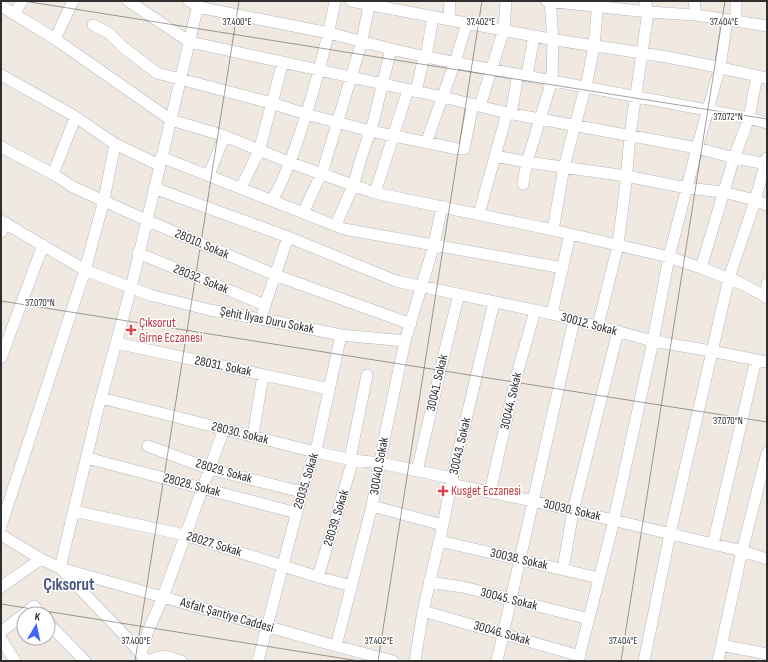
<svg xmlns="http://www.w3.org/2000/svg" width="768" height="662" font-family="'Sofia Sans Condensed',sans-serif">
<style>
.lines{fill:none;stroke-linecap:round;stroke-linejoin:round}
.minor-casing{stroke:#b4b7c1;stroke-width:12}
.minor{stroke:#fff;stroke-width:11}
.ticks{fill:none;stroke:#2e2e2e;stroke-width:1;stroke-opacity:0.45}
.health-dot{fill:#e0444e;stroke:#fff;stroke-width:1.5}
.labels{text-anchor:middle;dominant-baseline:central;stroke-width:3;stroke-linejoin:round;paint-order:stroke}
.street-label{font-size:13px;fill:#2e2e2e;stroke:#fff}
.health-label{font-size:13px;fill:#be3a42;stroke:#fff;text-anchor:start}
.district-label{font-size:17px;font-weight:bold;fill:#4d5680;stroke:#fff}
.ticks-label{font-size:10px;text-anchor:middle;fill:#2e2e2e;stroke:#fff;stroke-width:3;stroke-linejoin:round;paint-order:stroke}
</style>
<rect width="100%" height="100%" fill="#efe9e1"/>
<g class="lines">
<g class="minor-casing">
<path id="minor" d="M128,1L190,42L443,97L507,113L697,148L734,158L767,164
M189,1L198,7L329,33L391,49L426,57L749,118L767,123
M199,1L131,288L98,409L60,568L336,646L393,661
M351,1C412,13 473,24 534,36C569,43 606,47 642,53C684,59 725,69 767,78
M547,1L648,12L696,15L767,26
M694,1L696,15
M1,6L55,39L171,120L222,135L291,163L375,193L553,230L669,257L701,268L738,282L767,297
M14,14L22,1
M449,19L450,1
M736,21V1
M93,25L109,33L124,48L157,73L271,103L306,114L370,131L458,149H464L473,104
M55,39L73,1
M426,57L433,17
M1,75L71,114L115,144L159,165
M527,76L534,36
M416,92L424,56
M480,106L504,29L506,1
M511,114L518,74
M426,143L455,62L467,23
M1,147L53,174L73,187L146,220L275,275L411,324
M495,156L527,162L626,176L687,188L723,192L755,200L767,205
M161,157L344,229L563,268
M53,174L75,118
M209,175L224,137
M523,184L527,162L552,80L553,39L550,1
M154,188L288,237L396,281L552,314L653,341L711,351L767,362
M241,188L259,151L283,62
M375,193L408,90
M272,200C288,173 297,142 307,112C318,75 328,39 335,1
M303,213L323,170L362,41L369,5
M479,214L507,113
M1,221L85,270L150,295L210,310L272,321L341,335L405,341
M336,225L354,183L362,155L373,123L391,49
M553,230L564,167L584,92L586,87L594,46L598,1
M1,232L6,223
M138,253L265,305
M701,268L734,158L749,118L757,76
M765,297L767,284
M263,311L288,237
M552,314L570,234
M598,326L618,245L626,182L630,135L648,12L645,1
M116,343L329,389
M1,358L43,245
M101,398L315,452L353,460L380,463L452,478L455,485L533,501L713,544L742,551L767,559
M253,436L263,375
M148,446L210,469L302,492
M87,458L297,513
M350,459L367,375
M417,471L447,342L459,294
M490,492L517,374L535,311
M372,506L443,525
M74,511L185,535L318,577L352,586
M1,526L85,270L104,200L115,144
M1,535L41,559L60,568L127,638L147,661
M440,541L599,578
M713,544L756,360
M563,569L573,511L618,331
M318,577L353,460
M429,582L463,587L589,619
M1,587L41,559
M423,611L580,656
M24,614L34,606L41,614
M48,623L85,661
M1,632L24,614
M1,639L15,661
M721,645L767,654
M336,646L372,506L386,430L405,341L434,245L442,206
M141,654L148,631L163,597L224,429
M149,661C163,654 167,656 181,661
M258,661L302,492L317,446L341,335
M415,661L423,611L443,525L452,478L494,302
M497,661L574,320
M578,661L613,524L653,341L669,257L697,148L720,67L727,20
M644,661L670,534L729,278L753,207L767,158
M718,661L742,551L767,453"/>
</g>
<use href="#minor" class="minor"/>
</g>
<path class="ticks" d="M24,1L767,119M1,301L767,422M1,604L359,661M135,661L239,1M378,661L482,1M621,661L725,1"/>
<g class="health-dot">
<path d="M129 324h4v4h4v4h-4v4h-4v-4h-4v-4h4z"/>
<path d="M441 485h4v4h4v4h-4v4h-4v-4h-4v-4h4z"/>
</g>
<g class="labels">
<g class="street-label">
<text transform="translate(202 244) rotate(23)">28010. Sokak</text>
<text transform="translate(201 279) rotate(22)">28032. Sokak</text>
<text transform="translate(267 320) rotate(11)">Şehit İlyas Duru Sokak</text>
<text transform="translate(589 324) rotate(15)">30012. Sokak</text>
<text transform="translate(223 366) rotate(12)">28031. Sokak</text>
<text transform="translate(437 383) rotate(-77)">30041. Sokak</text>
<text transform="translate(511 401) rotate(-77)">30044. Sokak</text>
<text transform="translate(240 433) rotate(14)">28030. Sokak</text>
<text transform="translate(460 446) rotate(-77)">30043. Sokak</text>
<text transform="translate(379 466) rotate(-80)">30040. Sokak</text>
<text transform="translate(224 471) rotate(16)">28029. Sokak</text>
<text transform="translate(306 481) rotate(-73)">28035. Sokak</text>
<text transform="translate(192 485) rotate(15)">28028. Sokak</text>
<text transform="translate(572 510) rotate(13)">30030. Sokak</text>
<text transform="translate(336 518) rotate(-73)">28039. Sokak</text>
<text transform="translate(214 544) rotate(17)">28027. Sokak</text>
<text transform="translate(519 559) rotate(13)">30038. Sokak</text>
<text transform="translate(509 599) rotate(14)">30045. Sokak</text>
<text transform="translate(227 615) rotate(16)">Asfalt Şantiye Caddesi</text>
<text transform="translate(502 633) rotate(16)">30046. Sokak</text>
</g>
<g class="health-label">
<text x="139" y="323">Çıksorut<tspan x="139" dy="15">Girne Eczanesi</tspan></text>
<text x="451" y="491">Kusget Eczanesi</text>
</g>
<g class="district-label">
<text x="69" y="585">Çıksorut</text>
</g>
</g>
<g class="ticks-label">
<text x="237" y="25">37.400°E</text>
<text x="481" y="25">37.402°E</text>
<text x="724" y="25">37.404°E</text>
<text x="728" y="120">37.072°N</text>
<text x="40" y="306">37.070°N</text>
<text x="728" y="424">37.070°N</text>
<text x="136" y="644">37.400°E</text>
<text x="379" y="644">37.402°E</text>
<text x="623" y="644">37.404°E</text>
</g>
<rect width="768" height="662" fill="none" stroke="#2e2e2e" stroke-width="4"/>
<g transform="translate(36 626) rotate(9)"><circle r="19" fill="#ffffff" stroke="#ababab"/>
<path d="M0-3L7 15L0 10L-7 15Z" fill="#4264fb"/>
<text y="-6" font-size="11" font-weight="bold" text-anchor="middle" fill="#2e2e2e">K</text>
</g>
</svg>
